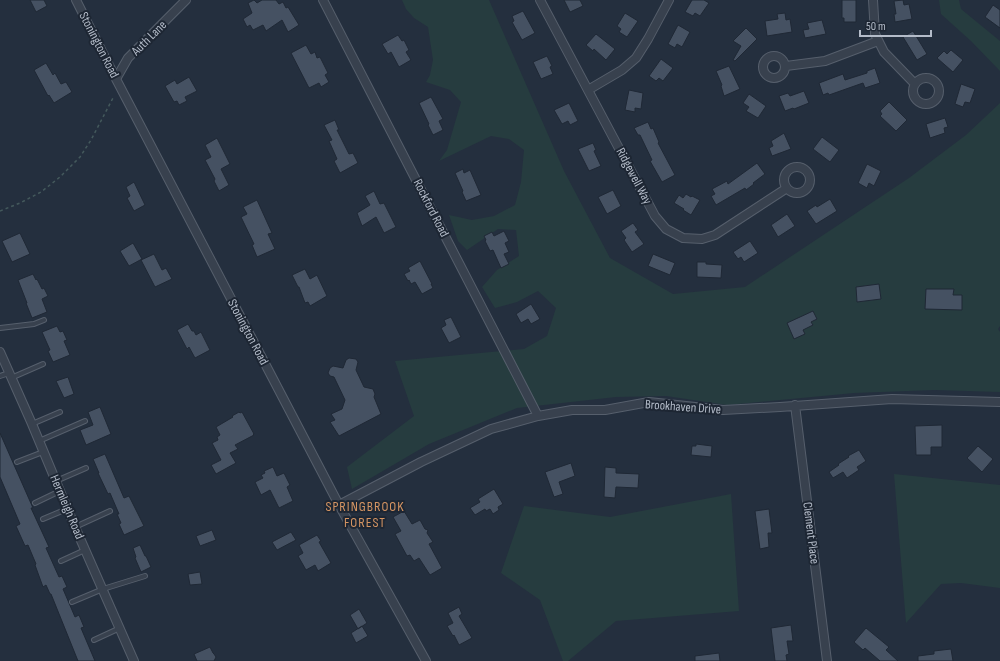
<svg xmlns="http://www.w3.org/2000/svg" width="1000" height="661" font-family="'Sofia Sans Condensed',sans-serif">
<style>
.green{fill:#263c3f}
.building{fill:#455162;stroke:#1f2835}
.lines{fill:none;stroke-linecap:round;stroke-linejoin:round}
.service-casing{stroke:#565f6c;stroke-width:6}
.minor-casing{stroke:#565f6c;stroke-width:10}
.path{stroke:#44595c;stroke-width:1.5;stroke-dasharray:3 3;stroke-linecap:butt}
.service{stroke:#38414e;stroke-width:4}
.minor{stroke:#38414e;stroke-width:8}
.labels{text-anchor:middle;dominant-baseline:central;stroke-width:4;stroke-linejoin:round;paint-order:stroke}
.street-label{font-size:13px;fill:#b4bcc9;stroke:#1d2633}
.neighbourhood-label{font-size:14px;letter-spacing:1px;fill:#d59563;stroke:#1d2633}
</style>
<rect width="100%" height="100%" fill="#242f3e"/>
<path class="green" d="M402,0H489L564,171L610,258L673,294L745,287L909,178L966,135L1000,103V326L998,329L1000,332V392L935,390L854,393L727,405L666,396L616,397L517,408L429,444L352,489L347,467L414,416L395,361L524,349L547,336L556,308L538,291L517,302L495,308L482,287L497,270L519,256L516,230L498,229L467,250L458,241L449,215L472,220L494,216L515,205L521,182L524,150L509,139L491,136L439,161L447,150L461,102L450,90L426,82L430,75L433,60L428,27L414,18L406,9Z
M939,0H959L961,9L1000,41V72V71L971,41L941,14Z
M894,474L1000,485V588L961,583L941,584L906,623Z
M731,494L739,611L616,621L568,661H563L540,600L501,573L524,506L610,517Z"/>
<path class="building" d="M30,0H44L47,6L36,12Z
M254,0L257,3L262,0H276L279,4L283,2L286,8L288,7L299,25L288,32L282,20L266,31L263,25L253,30L250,25L247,27L243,19L252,13L248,3Z
M564,0H580L583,6L570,12Z
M692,0H704L709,3L700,16L695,13L693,16L685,12Z
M842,0H856V22H844V18H842Z
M903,0L904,5L909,4L912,19L895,22L894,14H896L894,1Z
M993,5L1000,10V28L985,17Z
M523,11L535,33L522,40L512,22L514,21L512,16Z
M625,13L638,21L627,37L619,32L621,29L617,26Z
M785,13L786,20L790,19L792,32L767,36L765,21L778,19L777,14Z
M822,20L826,34L805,38L803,30L809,29L807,23Z
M678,25L690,32L682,47L677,44L675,48L668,44Z
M746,28L757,39L735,61L733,60L741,46L733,41Z
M913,31L927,54L917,60L903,37Z
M596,34L615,49L606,60L594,49L593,51L586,45Z
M398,35L402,41L404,40L409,50L406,52L411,60L399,67L391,52L388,54L382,44Z
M306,45L311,54L315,52L317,58L320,57L328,73L325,75L329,82L321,87L319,83L309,88L291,53Z
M951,50L963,60L953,72L937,58L944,51L947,54Z
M547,56L552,66L550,67L553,74L541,79L533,62Z
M661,59L673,68L663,81L659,78L656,81L649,76Z
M46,63L53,75L55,73L61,84L66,82L72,92L54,103L49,95L48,96L34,70Z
M729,66L740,89L724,96L721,86L722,85L716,71Z
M875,68L880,83L865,88L863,83L829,95L828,93L823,95L819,83L843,74L845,80L867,73V71Z
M189,77L197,91L185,97L187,101L179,105L177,101L174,102L165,86L175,80L177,84Z
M961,84L975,89L970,103L965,102L963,107L955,104Z
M629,90L643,93L641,109L635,108V112L625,110Z
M804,91L809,103L794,109L793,108L785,111L779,96L788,93L790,96Z
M749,94L766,106L758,118L746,111L749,107L743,103Z
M431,97L443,119L439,121L443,130L433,135L428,125L429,124L419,103Z
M889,102L907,120L896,131L880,116L882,114L880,111Z
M569,103L578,121L570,125L568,121L562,124L554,110Z
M945,118L948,127L944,128L945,133L930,138L926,124Z
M335,120L339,130H337L349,154L353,153L358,163L340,173L334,161L337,159L329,141L332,140L324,125Z
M648,122L651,129L653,128L659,142L658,143L675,175L662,182L650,161L652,160L640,135H638L634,128Z
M784,133L791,149L772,156L769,148L773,146L771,141Z
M822,137L839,150L830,162L813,149Z
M217,138L230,164L221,169L229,185L219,191L214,181L215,179L205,160L211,157L205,145Z
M593,143L596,150L594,151L601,166L589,171L578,149Z
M757,163L765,174L753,183L754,184L746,190L745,188L716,205L711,196L715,194L712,189L727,181L728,184Z
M867,164L881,171L874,186L869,183L867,188L858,183Z
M463,169L464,173L470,170L481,195L466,201L462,192L463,191L455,173Z
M134,182L145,205L134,211L127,198L130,196L126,187Z
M613,190L621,206L607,214L598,197Z
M374,191L380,204L384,203L396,227L384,233L376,217L362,226L357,213L370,205L365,196Z
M686,194L691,197L692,196L700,200L691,215L683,210L684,209L674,203L679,195L683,198Z
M830,199L837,211L816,224L807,211L816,205L817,207Z
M257,200L272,233L268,234L275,249L257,257L252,245L254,244L241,217L247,214L243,207Z
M787,214L795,226L778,237L771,225Z
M633,223L638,230L635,232L644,244L632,252L624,240L626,238L621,231Z
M504,231L509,241L505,243L509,252L504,254L509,264L501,268L493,250L490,251L485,241L486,240L484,236L492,232L494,236Z
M20,233L30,254L12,262L2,241Z
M750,241L758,253L744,262L741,257L738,259L733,252Z
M133,243L142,259L129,266L120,251Z
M154,254L162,270L166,268L172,279L155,287L141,260Z
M653,254L675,263L670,275L648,266Z
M420,261L432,284H431L433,288L422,294L415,282L411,284L409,280L408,281L404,274L410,271L408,268Z
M697,262H706V264L722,265L721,278L697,277Z
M305,269L310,279L317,275L327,296L310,306L308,302L305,303L299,287H298L292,275Z
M33,274L36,280L37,279L42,289L44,288L48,296L42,299L47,312L32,318L26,303H27L18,280Z
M879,284L881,299L857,302L856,287Z
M926,289H954L953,295H962V310L925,309Z
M531,304L540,319L531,324L528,319L521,323L516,314Z
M813,311L817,319L811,322L813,325L803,330L805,334L794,339L787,323Z
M451,317L461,337L449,343L441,328L446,325L444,320Z
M188,324L192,331H194L196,335L201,332L210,350L195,358L189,347L187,349L177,330Z
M57,326L60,332L63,331L67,340L64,341L70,355L53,362L48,351L50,350L42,332Z
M349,358L356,359L358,362L356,370L364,387L373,389L375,394L374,397L381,414L339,436L330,422L335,420L331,414L342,409L345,400L334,377L330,376L328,373L330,368L333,366L343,368L346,360Z
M68,377L74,394L64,398L56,381Z
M100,407L111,434L86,445L80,430L93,425L88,412Z
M239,412L240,413L242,412L254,434H253L254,435L235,445L238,449L230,453L236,463L216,474L211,465L221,460L212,443L218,440L217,437L220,435L216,427L233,417L232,416Z
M942,425V447H931V455H916L915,426Z
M0,433L33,508H31L49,547L46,548L59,577L62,576L67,587L63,589L75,617L79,615L84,627L81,628L95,661H78L51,594H50L46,585L43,587L35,565L36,564L28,545L25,546L16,526L20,524L0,477Z
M696,444L712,446L711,457L691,455L692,446H696Z
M978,446L993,459L982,472L967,458Z
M859,450L866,461L857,467L859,470L847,478L843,472L833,478L829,472L839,465L838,464L849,457L848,456Z
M105,454L124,498L129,496L144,526L124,535L119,524L121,523L117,514H119L110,493L108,494L98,473H99L93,459Z
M571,463L575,476L559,482L563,494L554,497L545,472Z
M273,467L277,476L284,473L290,485L287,487L293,501L279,508L270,490L261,495L255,482L263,478L261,475L265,473L264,471Z
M605,467L616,468V473L639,474L638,488L616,487L615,498L604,497Z
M494,489L503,504L498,507L499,510L493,514L490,509L486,511L485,509L475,515L470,508L480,502L478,499Z
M769,509L772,533H768L769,547L760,549L755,511Z
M404,511L412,524L420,520L425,529L428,530L427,533L433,542L429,544L442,568L430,575L419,558L414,561L410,555L407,556L395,534L401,531L393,517Z
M212,530L216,540L200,546L196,536Z
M291,532L296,540L277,550L272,542Z
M317,535L321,541L319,542L331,563L318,571L315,565L306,570L298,556L303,553L299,545Z
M140,545L145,556H146L151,567L141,572L135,558L136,557L133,548Z
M200,572L202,584L190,585L188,574Z
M459,607L462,614L459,616L472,638L459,645L454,635L453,636L447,626L453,623L448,613Z
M359,609L367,623L358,629L350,615Z
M791,625L793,641H787L789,654L786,655L787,661H775L771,628Z
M362,626L368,636L356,643L351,633Z
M866,628L889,647L886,650L898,661H880L865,648L863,650L854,642Z
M210,647L213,653L214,654L216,657L214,661H197L194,654Z
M951,649L953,661H918V656L934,654V651Z
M719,653L720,661H695V656Z"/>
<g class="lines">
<g class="service-casing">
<path id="service" d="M0,328L34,324L44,320
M0,376L9,373
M11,378L43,364
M32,424L60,412
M39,441L85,421
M17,462L43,452
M56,481L86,468
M35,503L60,491
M43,519L67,509
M75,527L110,511
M61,561L85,550
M72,602L103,589L145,576
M94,640L120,628"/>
</g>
<g class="minor-casing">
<path id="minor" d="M76,0L116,79L339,505L426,661
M323,0L538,416
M540,0L655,216L666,229L683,238L702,239L715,235L787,188
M873,0L875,34L884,52L915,84
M763 67a11 11 0 1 1 22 0a11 11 0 1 1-22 0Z
M786,66L825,61L878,41
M913 91a13 13 0 1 1 26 0a13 13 0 1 1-26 0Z
M116,79L128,58L186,0
M588,90L622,70L636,58L648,39L669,0
M784 180a13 13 0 1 1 26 0a13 13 0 1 1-26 0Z
M0,352L32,424L75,527L134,661
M795,405L827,661
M339,505L421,462L491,429L538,416L572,410H605L649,402L723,410L780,407L892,399L1000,402"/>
</g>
<path class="path" d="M0,211L20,203L41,192L60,177L80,157L91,140L114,96"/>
<use href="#service" class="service"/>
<use href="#minor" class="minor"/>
</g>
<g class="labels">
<g class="street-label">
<text transform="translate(149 38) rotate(-45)">Auth Lane</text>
<text transform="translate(99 45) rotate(63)">Stonington Road</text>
<text transform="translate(634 176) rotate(62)">Ridgewell Way</text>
<text transform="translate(431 208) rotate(63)">Rockford Road</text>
<text transform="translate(248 332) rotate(62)">Stonington Road</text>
<text transform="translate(683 407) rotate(4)">Brookhaven Drive</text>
<text transform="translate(67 507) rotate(67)">Hermleigh Road</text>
<text transform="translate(811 533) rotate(83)">Clement Place</text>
</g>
<g class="neighbourhood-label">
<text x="365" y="506">SPRINGBROOK<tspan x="365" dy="16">FOREST</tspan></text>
</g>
</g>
<path d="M860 30v6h71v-6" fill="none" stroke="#b4bcc9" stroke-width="2"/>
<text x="866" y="30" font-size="12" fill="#b4bcc9" stroke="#1d2633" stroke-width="3" paint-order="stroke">50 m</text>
</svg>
